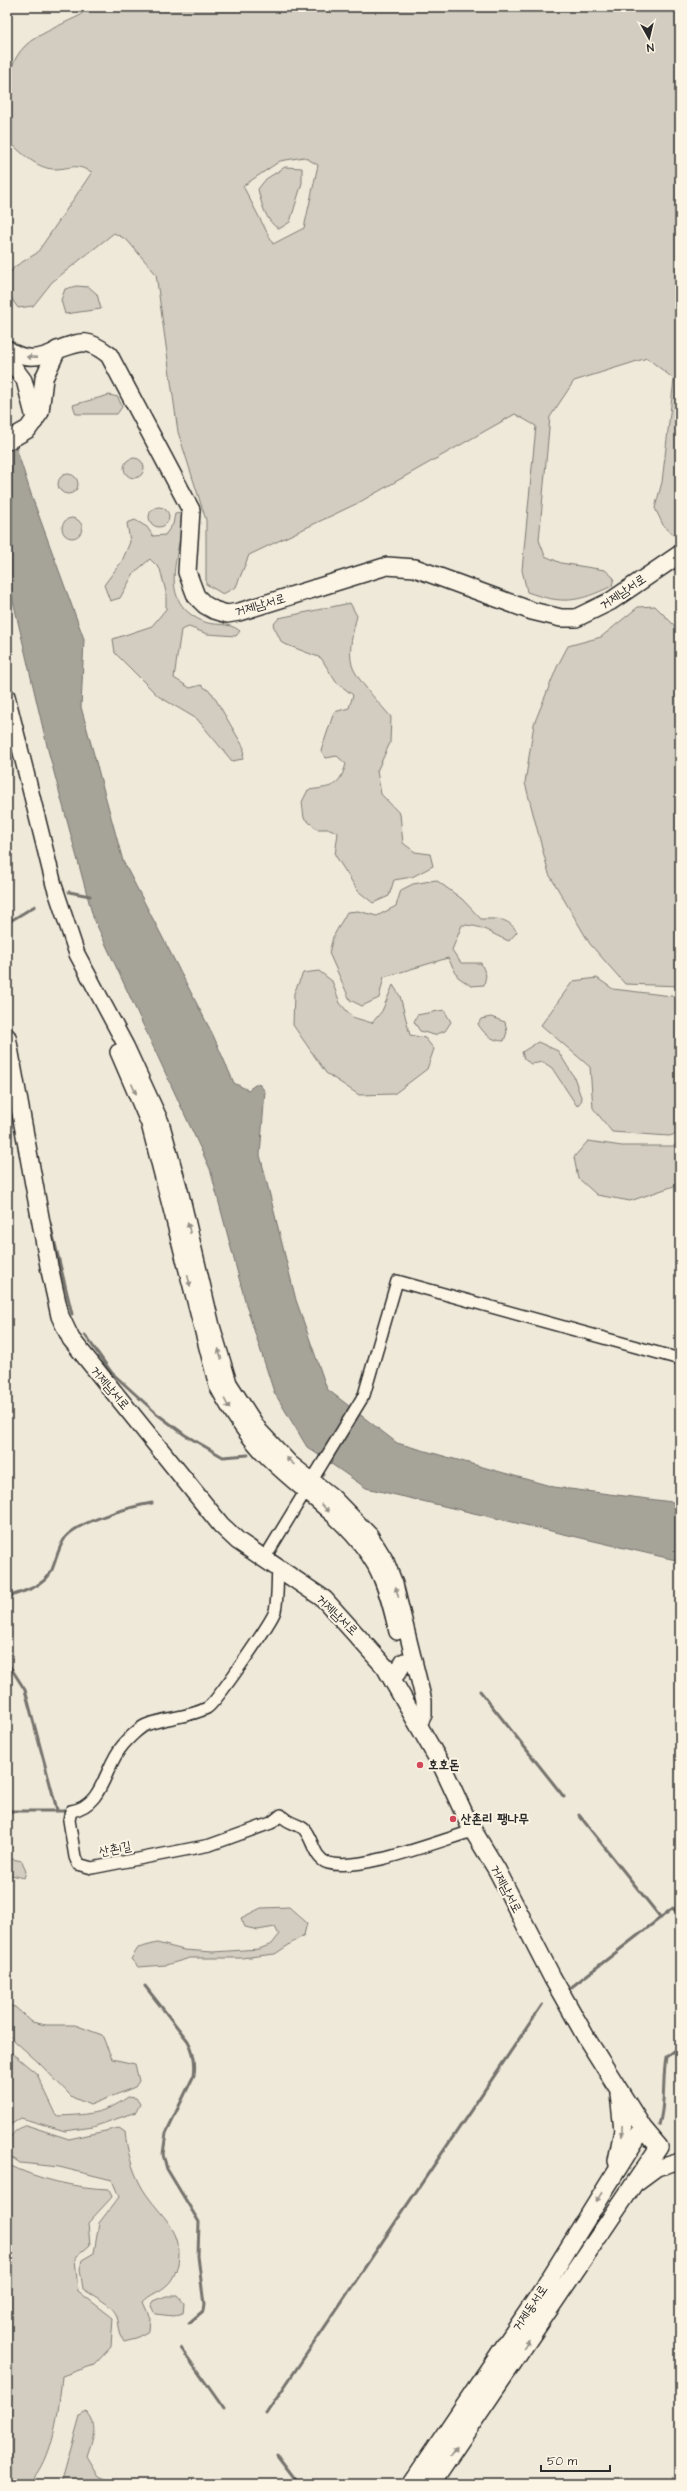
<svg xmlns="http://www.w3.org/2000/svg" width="687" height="2491" font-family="'Architects Daughter','Poor Story',sans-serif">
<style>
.green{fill:#d2cdc0;stroke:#7e7c76;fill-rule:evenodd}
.water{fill:#a6a399;stroke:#75736d}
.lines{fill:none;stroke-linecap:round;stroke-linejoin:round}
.stream{stroke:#75736d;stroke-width:3}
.street-casing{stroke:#2b2b2b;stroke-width:14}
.secondary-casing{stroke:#2b2b2b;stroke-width:18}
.primary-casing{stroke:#2b2b2b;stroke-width:20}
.street{stroke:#fcf5e5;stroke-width:11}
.secondary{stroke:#fcf5e5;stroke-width:15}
.primary{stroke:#fcf5e5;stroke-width:17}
.oneway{fill:#949088}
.poi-dot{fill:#d1495b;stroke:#fcf5e5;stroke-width:1.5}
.labels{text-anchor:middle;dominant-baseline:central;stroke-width:4;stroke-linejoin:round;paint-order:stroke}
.street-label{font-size:13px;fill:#2b2b2b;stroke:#fcf5e5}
.poi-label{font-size:13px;font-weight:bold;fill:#2b2b2b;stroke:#fcf5e5;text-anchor:start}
</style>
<rect width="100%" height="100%" fill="#efe9da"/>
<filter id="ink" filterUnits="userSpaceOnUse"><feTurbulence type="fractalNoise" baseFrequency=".025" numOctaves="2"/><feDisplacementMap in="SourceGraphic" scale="8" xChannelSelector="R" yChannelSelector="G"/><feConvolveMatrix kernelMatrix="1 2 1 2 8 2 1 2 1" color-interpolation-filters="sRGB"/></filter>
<g filter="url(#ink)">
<path class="green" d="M83,7H680V533L675,536L663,525L655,508L662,482L674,379L647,358L574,381L550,417L539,540L545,556L561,563L605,570L614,578L612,586C578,602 564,605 527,592L522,570L536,426L515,414L358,503L249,555L236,587L223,594L206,584V520L178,432L156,274L127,240L114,233L52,282L33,306L18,308L9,295L7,278L14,267L37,253L92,172C73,163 74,168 56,169C37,170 20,151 7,140C7,103 0,58 37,37C51,29 66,22 81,15ZM304,157L318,165L304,228L273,244L243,186L280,161Z
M285,167L302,168V183L290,222L279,229C266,222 261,203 258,189L266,179Z
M76,286L89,287L97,294L101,309L65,314L61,300L65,289Z
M109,395L118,397L122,407L117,414H76L73,405Z
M124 468a10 10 0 1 1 20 0a10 10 0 1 1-20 0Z
M58 484a10 10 0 1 1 20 0a10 10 0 1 1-20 0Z
M149 517a10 10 0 1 1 20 0a10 10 0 1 1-20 0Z
M182,513C184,551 153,598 202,621C215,627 228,621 240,631L236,636L207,634L189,627L181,630L174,678L190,688L201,685L212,693L244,748L243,759L232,761L197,719L158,696L115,653L113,639L152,626L166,609V592L160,569L150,559L134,573L120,598L110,601L104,585L122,561L130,542L127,523L135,520L147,527L153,536L165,535L173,524L175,514Z
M62 528a10 10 0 1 1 20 0a10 10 0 1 1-20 0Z
M350,603L357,616C353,631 348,650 352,665C356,679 381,705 391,717L390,743L377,771L381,794L400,814L403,843L415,852L430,854L433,866L412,877L394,880L389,896L373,903L358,891L335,855L338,833L330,829H317L304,818L302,802L308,790C331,787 339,788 346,764L337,756L326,758L321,751L334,712L349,708L353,695L336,682L321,658L282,643L273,625L279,618Z
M655,606L680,631V986L625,984L590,944L549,874L525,783L534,724L557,667L568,646L601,637L638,607Z
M436,880L462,899L481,919C497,919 508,917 517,932L509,941C490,934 484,925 462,925L452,950L461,963H481L486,975L484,985L471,986L458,977L448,958L384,977L379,998L362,1006L350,1000L329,953L333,937L347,912L358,911L377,916L396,906L401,890L413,884Z
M319,971L332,981L340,1003L352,1017L372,1023L382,1011L393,985L400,996L410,1035L425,1038L434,1049L427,1069L394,1094L359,1095L326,1073L293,1025L294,993L303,973Z
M597,978L613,989L680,997V1133L669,1136L612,1132L593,1108L590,1067L541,1025L573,981Z
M444,1010L451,1022L445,1031L434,1035L420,1031L414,1022L417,1015Z
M491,1017L505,1022L507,1032L504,1041C492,1041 484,1034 478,1024L481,1019Z
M538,1042L558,1051L574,1077L582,1100L577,1106L552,1068L543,1062L531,1064L524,1059L522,1052Z
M588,1141L622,1146H680V1184L630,1201L597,1195L578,1178L574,1157Z
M7,1858L22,1861L26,1872L24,1878L7,1874Z
M289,1907L307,1923L304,1935L275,1954L241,1958H190L166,1965L138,1967L131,1959L138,1948L157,1943L184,1950L213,1952L259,1949L272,1944L279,1935L275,1927L258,1930L245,1927L241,1918L261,1908Z
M7,2005L15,2007L32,2022L46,2025H75L102,2035L112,2059L135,2064L139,2081L135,2087L90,2105L72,2097L38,2062L7,2034Z
M7,2049L37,2074L57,2116C85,2115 105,2114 128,2097L136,2098L140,2104L136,2112L93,2127L65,2131L21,2118L7,2127Z
M26,2125L69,2139L119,2128L125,2132C127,2150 132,2169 140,2184C155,2213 185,2227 178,2264C176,2271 173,2280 167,2285C160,2292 150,2294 143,2302L150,2318L149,2331L136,2338L124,2341C118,2332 120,2327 117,2317C114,2305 93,2296 83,2289L80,2269L82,2260L94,2253L99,2223L119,2197L112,2180L59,2167L20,2163L8,2155C7,2138 11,2132 26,2125Z
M7,2164C36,2179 76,2188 109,2189L112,2197L88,2223L90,2245L75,2258L78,2291L113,2318L111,2347L94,2365L62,2376C59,2409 54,2460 29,2484H7Z
M166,2296H178L184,2303L183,2313L173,2316L155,2314L151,2306L154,2301Z
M86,2412C100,2426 92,2440 87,2456L99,2476L117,2484H61L80,2416Z"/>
<path class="water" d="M7,419L32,497L84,639L81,707L123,861L213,1035L234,1083L248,1090L258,1083L265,1091L260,1155L296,1300L327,1389L397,1443L554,1487L680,1503V1561L366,1488L307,1447L274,1392L247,1308L210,1169L93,917L48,750L7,575Z"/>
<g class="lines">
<path class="stream" d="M69,892L90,896
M7,923L35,906
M50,1223L72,1314
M85,1335L112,1373L157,1414L185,1435L223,1457L248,1455
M7,1597C22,1592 43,1587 51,1572C56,1561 58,1548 65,1538C76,1522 133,1506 152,1503
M7,1662L25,1690L57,1810
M480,1691L564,1797
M7,1811H69
M579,1815L661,1918
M145,1986L188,2041C194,2052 196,2062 194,2075L166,2133L163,2154L167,2169L199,2222L198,2256L204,2305L203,2311L189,2323
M569,1989L673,1908L680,1916
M659,2125C666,2103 662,2080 666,2057L680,2047
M181,2348L224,2409
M266,2414L542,2005
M277,2455L299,2484"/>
<g class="street-casing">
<path id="street" d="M264,1559L364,1395L397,1281L680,1359
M278,1568C277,1581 278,1598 275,1611C272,1621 216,1703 207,1708C188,1718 166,1717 146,1725C139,1728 128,1739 123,1745C104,1766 104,1806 71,1811L69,1820L75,1857L78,1864L92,1868L210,1845L271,1823L281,1815C288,1824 299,1824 304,1829C313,1839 314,1859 328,1863C361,1872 438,1841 473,1831"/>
</g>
<g class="secondary-casing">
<path id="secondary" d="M7,348C24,361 39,359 57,350
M7,357L24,380L35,422
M7,696L54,885L77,954L126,1046L161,1122L181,1194L212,1326L229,1383L260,1431L290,1463L332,1496L370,1535L386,1561L395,1584L424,1701V1715L419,1724
M118,1052L149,1124L217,1386C231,1412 246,1436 268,1458C303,1493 350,1521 375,1565C386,1585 392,1610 397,1632
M638,2182L657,2168L680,2161"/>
</g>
<g class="primary-casing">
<path id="primary" d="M7,441L28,429L40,412L44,378L57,350C83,341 87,338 109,355L191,510L187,572L196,596L205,605L214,610L227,614L239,612L387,566L415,568L532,611L561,618H576L611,601L680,554
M7,1037L49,1266L60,1316L71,1339L221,1525L238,1541L324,1599L385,1667L443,1768L469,1824L497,1870L552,1977L587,2039L643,2128L659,2147L431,2484
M385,1667L397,1673L404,1662
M617,2161L623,2130L619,2094
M411,2484L545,2286L643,2128"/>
</g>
<use href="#street" class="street"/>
<use href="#secondary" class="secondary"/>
<use href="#primary" class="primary"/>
</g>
<defs><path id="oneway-solid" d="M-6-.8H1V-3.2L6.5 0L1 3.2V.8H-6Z"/></defs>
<g class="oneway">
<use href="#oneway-solid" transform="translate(32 357) rotate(-177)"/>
<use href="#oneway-solid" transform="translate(134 1089) rotate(66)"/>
<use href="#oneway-solid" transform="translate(189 1228) rotate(-103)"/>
<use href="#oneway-solid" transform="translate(189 1281) rotate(76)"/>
<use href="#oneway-solid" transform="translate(220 1354) rotate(-106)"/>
<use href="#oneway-solid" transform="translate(227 1404) rotate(62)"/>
<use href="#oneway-solid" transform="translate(290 1461) rotate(-139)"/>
<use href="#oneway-solid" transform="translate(325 1508) rotate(46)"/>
<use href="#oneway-solid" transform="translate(397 1592) rotate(-105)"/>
<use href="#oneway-solid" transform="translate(622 2131) rotate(91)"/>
<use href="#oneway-solid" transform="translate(599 2197) rotate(121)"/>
<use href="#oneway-solid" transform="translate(526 2344) rotate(-56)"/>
<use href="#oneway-solid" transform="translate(453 2452) rotate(-55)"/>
</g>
</g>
<g class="poi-dot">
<circle cx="420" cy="1765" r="4"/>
<circle cx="453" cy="1819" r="4"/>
</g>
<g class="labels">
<g class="street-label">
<text transform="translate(623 592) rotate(-34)">거제남서로</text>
<text transform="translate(260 605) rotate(-16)">거제남서로</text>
<text transform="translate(110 1388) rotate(50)">거제남서로</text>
<text transform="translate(337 1615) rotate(44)">거제남서로</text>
<text transform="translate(115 1849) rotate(-12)">산촌1길</text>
<text transform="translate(506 1889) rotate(62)">거제남서로</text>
<text transform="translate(530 2308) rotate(-56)">거제동서로</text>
</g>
<g class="poi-label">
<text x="428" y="1765">호호돈</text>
<text x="461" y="1819">산촌리 팽나무</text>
</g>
</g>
<rect width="687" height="2491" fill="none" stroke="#fcf5e5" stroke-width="24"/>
<rect x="12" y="12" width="663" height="2467" fill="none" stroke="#2b2b2b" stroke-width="1.5" filter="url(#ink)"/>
<g transform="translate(649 38) rotate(172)" stroke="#fcf5e5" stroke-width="3" paint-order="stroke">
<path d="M0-3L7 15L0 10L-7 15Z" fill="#2b2b2b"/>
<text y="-6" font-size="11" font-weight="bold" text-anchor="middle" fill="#2b2b2b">N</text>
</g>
<path d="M541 2465v6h69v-6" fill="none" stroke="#2b2b2b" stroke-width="2"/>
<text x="547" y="2465" font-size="12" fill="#2b2b2b" stroke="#fcf5e5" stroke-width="3" paint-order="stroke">50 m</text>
</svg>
